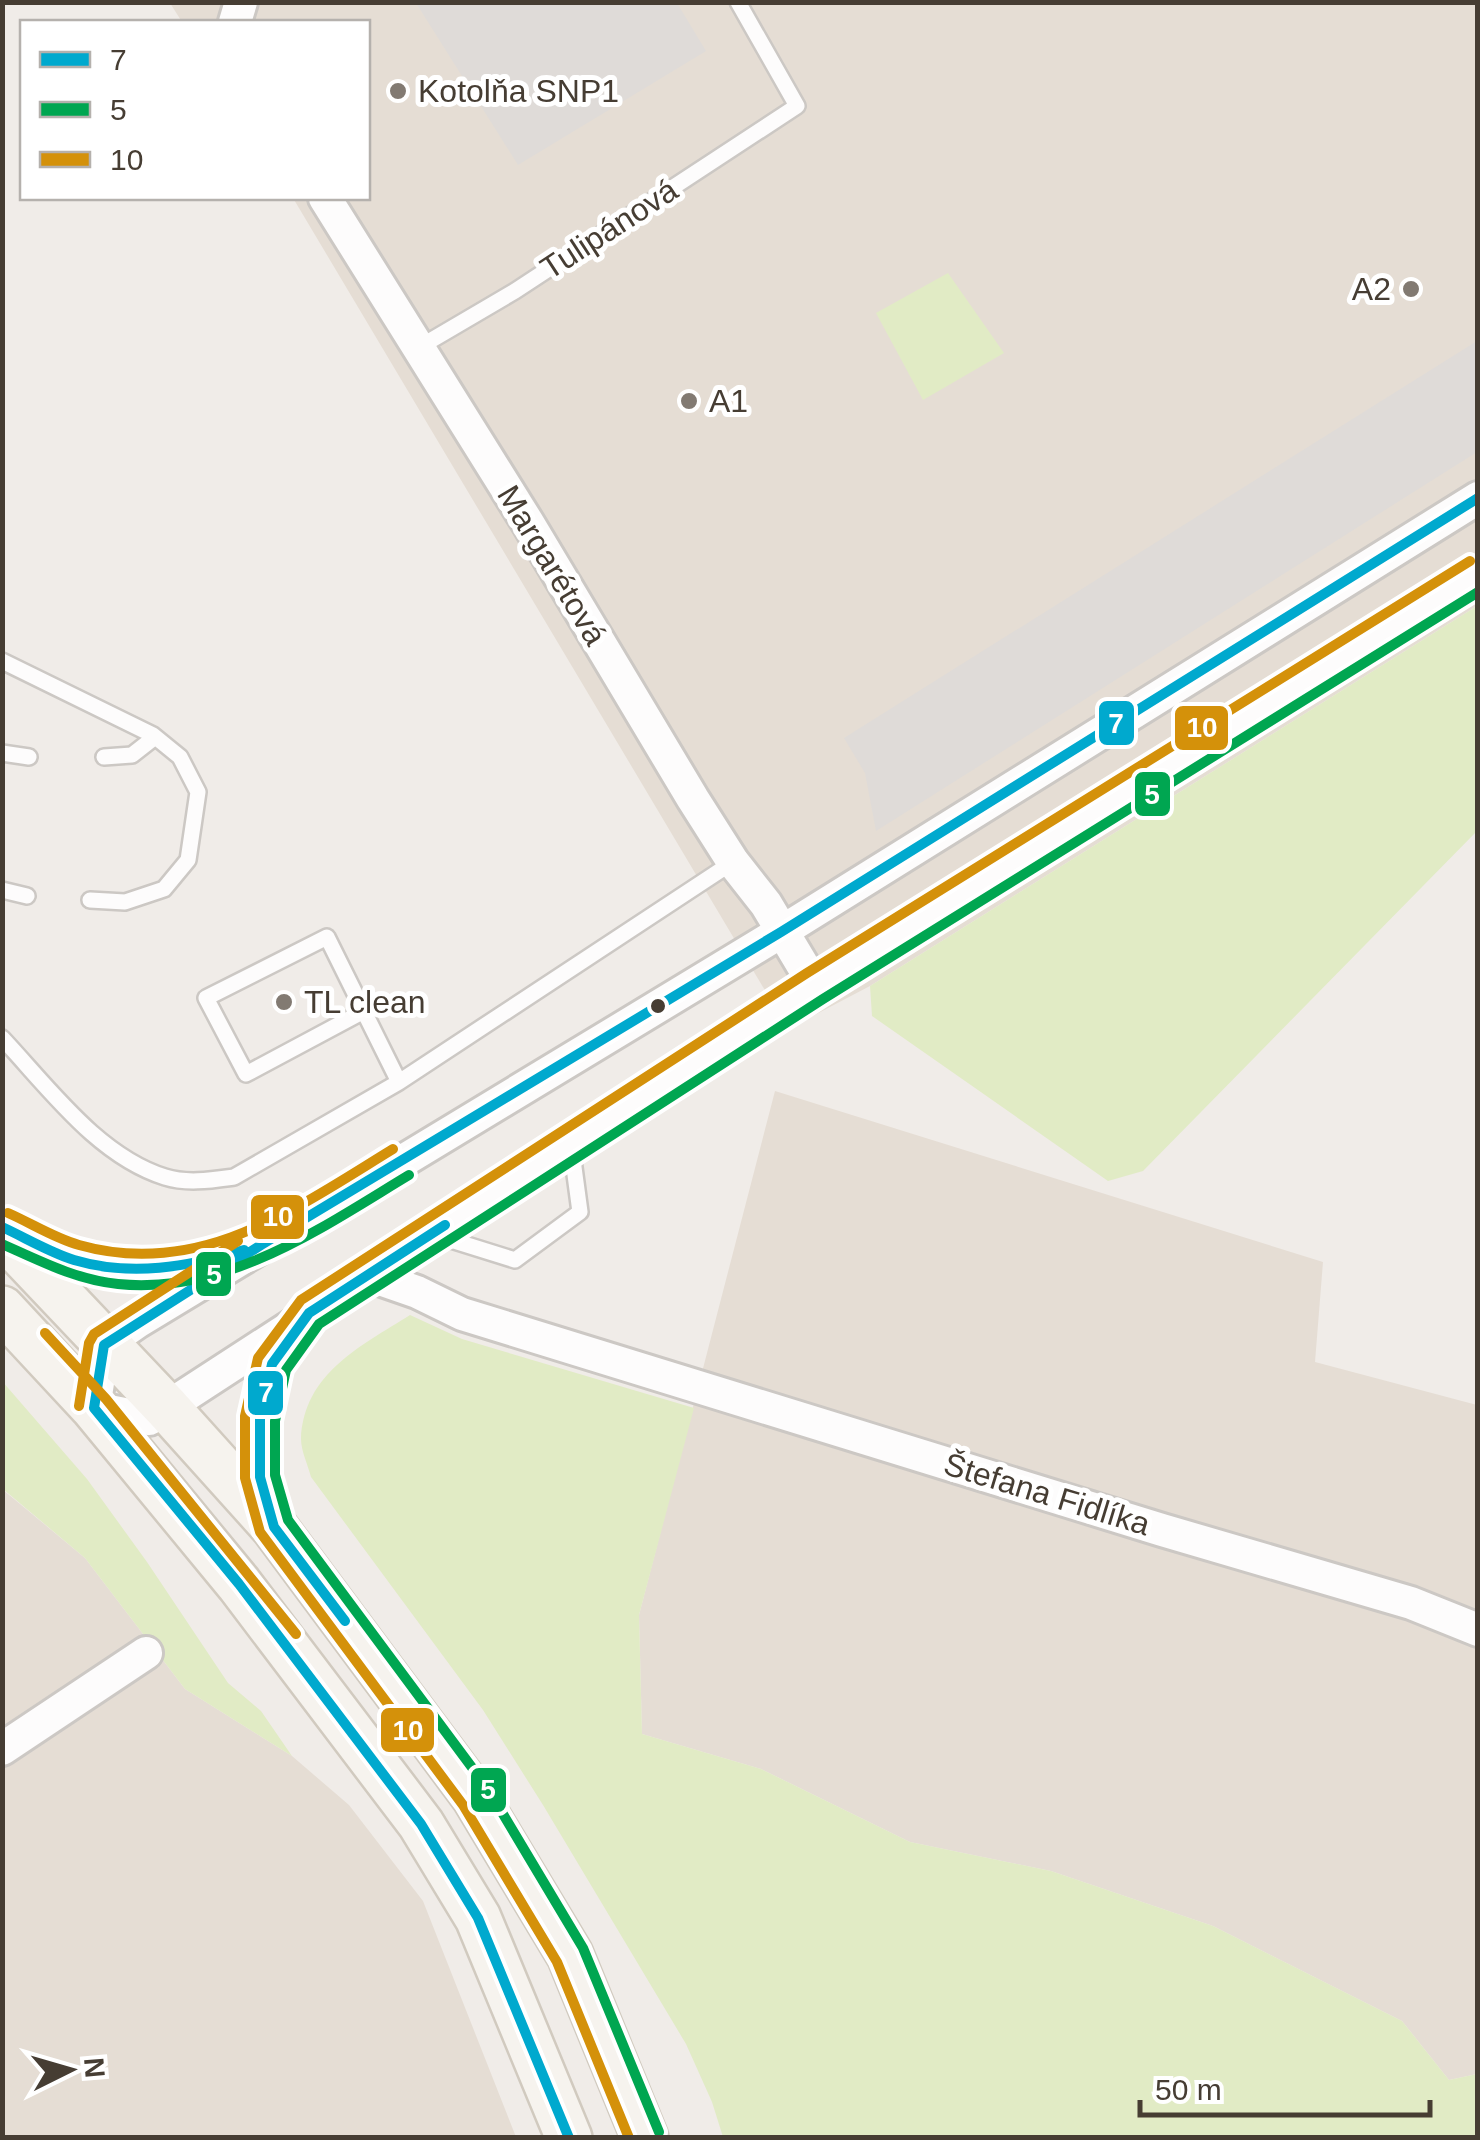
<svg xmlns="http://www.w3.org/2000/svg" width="1480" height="2140" font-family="Helvetica,sans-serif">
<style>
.residential{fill:#e5ddd4}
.green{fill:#e1ebc5}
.parking{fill:#dfdbd8}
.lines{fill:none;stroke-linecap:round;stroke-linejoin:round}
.lane-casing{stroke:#ccc8c4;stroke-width:20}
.street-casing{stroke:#ccc8c4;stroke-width:38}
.secondary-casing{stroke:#d1cabf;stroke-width:50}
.lane{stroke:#fdfcfc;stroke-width:15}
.street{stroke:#fdfcfc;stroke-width:32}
.secondary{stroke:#f6f3ee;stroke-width:45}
.bus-1-casing{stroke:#fff;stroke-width:18}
.bus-2-casing{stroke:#fff;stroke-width:18}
.bus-3-casing{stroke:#fff;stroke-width:18}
.bus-1{stroke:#00a9ce;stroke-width:10}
.bus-2{stroke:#00a651;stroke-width:10}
.bus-3{stroke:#d4910a;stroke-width:10}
.poi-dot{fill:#827a72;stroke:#fff;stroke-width:4}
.bus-dot{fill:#463d33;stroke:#fff;stroke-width:4}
.labels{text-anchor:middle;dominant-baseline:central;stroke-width:10;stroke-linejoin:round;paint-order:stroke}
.poi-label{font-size:32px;fill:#463d33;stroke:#fff;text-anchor:start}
.street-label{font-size:32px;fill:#463d33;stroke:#fff}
.line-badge{stroke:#fff;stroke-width:4}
.badge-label{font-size:28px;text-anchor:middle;font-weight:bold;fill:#fff}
</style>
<rect width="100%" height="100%" fill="#f0ece8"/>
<path class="residential" d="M170,3H1477V606L870,986L788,1029L293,198H368V22H182Z
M775,1091L1323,1262L1315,1362L1477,1405V2074L1449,2080L1402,2021L1213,1926L1051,1871L910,1842L761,1769L642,1734L639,1615Z
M2,1489L85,1558L185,1689L292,1756L349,1805L423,1901L516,2137H3Z"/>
<path class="green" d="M948,273L1004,353L923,400L876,313Z
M1477,606V831L1143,1171L1108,1181L872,1016L870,986Z
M410,1315L462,1339L694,1408L639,1615L642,1734L761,1769L910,1842L1051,1871L1213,1926L1402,2021L1449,2080L1477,2074V2137H723L712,2102L686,2044L543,1805L483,1710L311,1477C308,1465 301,1451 301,1439C304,1373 361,1346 410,1315Z
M2,1381L87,1479L147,1562L228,1683L261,1711L292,1756L185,1689L85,1558L3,1489Z"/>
<path class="parking" d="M416,3H677L706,51L518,165Z
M1477,341V452L876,831L865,773L844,738Z"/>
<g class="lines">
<g class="lane-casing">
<path id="lane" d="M418,348L515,291L797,106L738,2
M2,661L153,735L180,757L198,792L188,860L164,889L125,902L90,900
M2,753L29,757
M104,757L132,755L155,737
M2,890L27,896
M364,1011L246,1074L206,998L327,937L399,1082
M2,1038C49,1088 98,1156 165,1177C187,1184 212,1180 234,1177L399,1082L733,862
M435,1235L515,1260L580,1212L571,1145"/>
</g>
<g class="street-casing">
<path id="street" d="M235,22L241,2
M325,198L528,523L693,799L733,862L766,904L815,986
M1478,498L781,932L137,1322L104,1345L94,1408L149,1419L815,986L1478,574
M6,1229C86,1265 136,1284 223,1257
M368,1275L417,1292L462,1314L1162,1530L1411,1603L1478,1630
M271,1518L260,1477V1419L272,1364L298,1329
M2,1749L146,1653"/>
</g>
<g class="secondary-casing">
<path id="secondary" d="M2,1234L166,1407L274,1527L475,1797L570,1955L645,2138
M2,1309L94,1408L239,1584L421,1824L478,1918L569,2138"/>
</g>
<use href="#lane" class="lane"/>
<use href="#street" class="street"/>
<use href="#secondary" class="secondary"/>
<g class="bus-1-casing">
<path id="bus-1" d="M2,1227C26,1238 49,1252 74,1260C131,1277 188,1267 244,1250
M345,1621L274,1527L260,1477V1419L272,1364L309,1313L445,1225
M569,2138L478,1918L421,1824L239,1584L94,1408L104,1345L261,1245L781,932L1478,498"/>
</g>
<g class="bus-2-casing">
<path id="bus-2" d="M2,1244C40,1261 77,1280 118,1284C227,1295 321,1228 409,1175
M659,2132L583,1948L488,1789L288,1520L275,1475V1421L286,1370L319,1324L823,999L1478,592"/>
</g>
<g class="bus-3-casing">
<path id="bus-3" d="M8,1213C31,1223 54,1238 79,1245C199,1279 295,1209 393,1149
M45,1333L106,1399L296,1634
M79,1406L89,1343L94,1334L238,1241
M629,2138L557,1962L463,1805L260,1532L245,1478V1416L258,1358L301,1300L807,973L1470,561"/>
</g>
<use href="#bus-1" class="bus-1"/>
<use href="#bus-2" class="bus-2"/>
<use href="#bus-3" class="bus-3"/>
</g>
<g class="poi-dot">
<circle cx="398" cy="91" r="10"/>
<circle cx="1411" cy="289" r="10"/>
<circle cx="689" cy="401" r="10"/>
<circle cx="284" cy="1002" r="10"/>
</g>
<circle class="bus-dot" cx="658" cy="1006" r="9"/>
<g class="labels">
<g class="poi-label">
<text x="418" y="91">Kotolňa SNP1</text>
<text x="1391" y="289" text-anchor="end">A2</text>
<text x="709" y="401">A1</text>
<text x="304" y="1002">TL clean</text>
</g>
<g class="street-label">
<text transform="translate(609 229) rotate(-33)">Tulipánová</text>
<text transform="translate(552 565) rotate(59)">Margarétová</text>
<text transform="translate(1047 1494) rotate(17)">Štefana Fidlíka</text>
</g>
</g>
<g class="line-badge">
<rect x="1097" y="699" width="39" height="48" rx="10" fill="#00a9ce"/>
<rect x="1173" y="704" width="57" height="48" rx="10" fill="#d4910a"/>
<rect x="1133" y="770" width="39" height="48" rx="10" fill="#00a651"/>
<rect x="249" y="1193" width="57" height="48" rx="10" fill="#d4910a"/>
<rect x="194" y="1250" width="39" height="48" rx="10" fill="#00a651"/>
<rect x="246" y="1369" width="39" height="48" rx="10" fill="#00a9ce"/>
<rect x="379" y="1706" width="57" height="48" rx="10" fill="#d4910a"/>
<rect x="469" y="1766" width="39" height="48" rx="10" fill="#00a651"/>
</g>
<g class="badge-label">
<text x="1116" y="733">7</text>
<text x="1202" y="737">10</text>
<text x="1152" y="804">5</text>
<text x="278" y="1226">10</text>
<text x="214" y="1284">5</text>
<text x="266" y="1402">7</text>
<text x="408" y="1740">10</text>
<text x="488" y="1799">5</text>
</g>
<rect width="1480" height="2140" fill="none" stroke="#463d33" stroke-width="10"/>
<rect x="20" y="20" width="350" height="180" fill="#ffffff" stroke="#b5b1ad" stroke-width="2.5"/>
<rect x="40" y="52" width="50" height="15" fill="#00a9ce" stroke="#b5b1ad" stroke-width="2.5"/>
<text x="110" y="70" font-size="30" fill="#463d33">7</text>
<rect x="40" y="102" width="50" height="15" fill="#00a651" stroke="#b5b1ad" stroke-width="2.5"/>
<text x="110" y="120" font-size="30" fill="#463d33">5</text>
<rect x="40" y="152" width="50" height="15" fill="#d4910a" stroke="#b5b1ad" stroke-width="2.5"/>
<text x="110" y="170" font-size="30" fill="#463d33">10</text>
<g transform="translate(70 2070) rotate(85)" stroke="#ffffff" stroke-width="8" paint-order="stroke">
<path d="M0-8L18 38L0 25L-18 38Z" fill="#463d33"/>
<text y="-15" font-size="28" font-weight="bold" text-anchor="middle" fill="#463d33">N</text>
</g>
<path d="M1140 2100v15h290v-15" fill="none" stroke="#463d33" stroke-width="5"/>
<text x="1155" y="2100" font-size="30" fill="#463d33" stroke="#ffffff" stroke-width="8" paint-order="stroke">50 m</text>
</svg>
